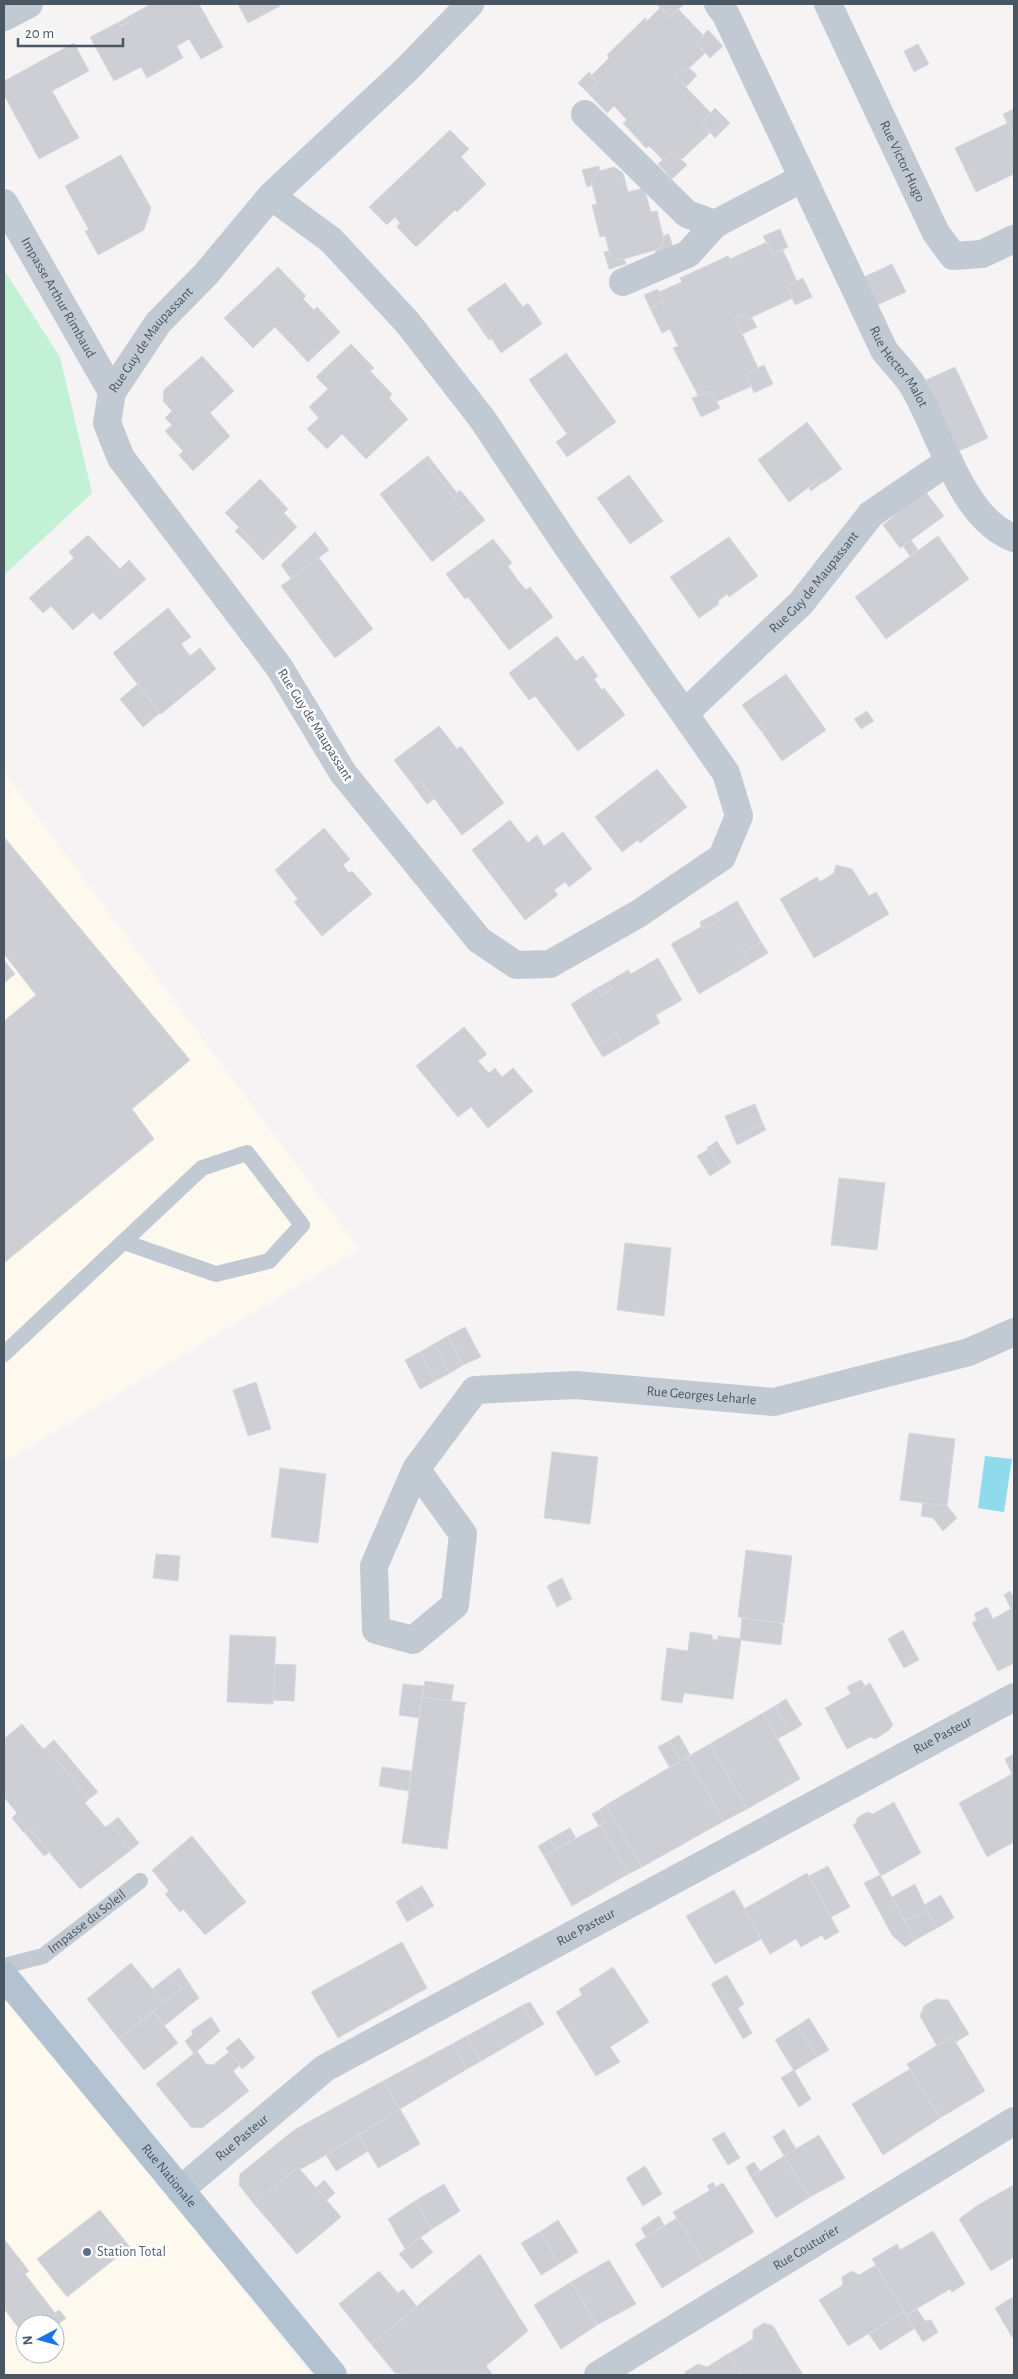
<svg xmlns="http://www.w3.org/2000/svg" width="1018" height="2379" font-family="'Alegreya Sans',sans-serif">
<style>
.commercial{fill:#fdf9ef;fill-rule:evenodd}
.green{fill:#c3f1d5}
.water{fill:#90daee}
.building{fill:#cdcfd5;stroke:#d7d9de}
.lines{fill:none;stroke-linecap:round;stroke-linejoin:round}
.lane{stroke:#c1cad2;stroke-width:16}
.street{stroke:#c1cad2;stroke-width:28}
.primary{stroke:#b3c2d1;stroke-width:28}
.service-dot{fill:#5c6f8a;stroke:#fff;stroke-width:2}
.labels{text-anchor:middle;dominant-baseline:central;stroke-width:5;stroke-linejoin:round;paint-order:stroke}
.street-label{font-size:14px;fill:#4a5661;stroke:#fff}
.service-label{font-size:14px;fill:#4e5e75;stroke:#fff;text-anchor:start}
</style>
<rect width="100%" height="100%" fill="#f5f3f3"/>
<path class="commercial" d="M4,772L359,1249L4,1462Z
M4,1987L310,2375H4ZM25,2324H55V2354H25Z"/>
<path class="green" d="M4,270L60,357L92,493L4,575Z"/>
<path class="water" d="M985,1456L1012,1459L1004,1512L978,1508Z"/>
<path class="building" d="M151,4H199L223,47L201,59L189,39L177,46L183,58L147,78L141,67L114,81L90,37L119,22L121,26L134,19L131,15Z
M238,4H279L280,6L248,23Z
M656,4H682L683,5L670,17Z
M661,7L670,17L678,9L704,36L696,43L705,53L686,71L682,67L674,75L711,113L702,123L711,132L681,160L673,151L663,160L649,146L646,148L623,123L627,120L614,106L607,113L588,93L598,83L591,76L609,58L607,55L645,18L647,21Z
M131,15L134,19L121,26L119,22Z
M708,30L723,46L710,58L696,43Z
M74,43L89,71L52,91L79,138L39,159L4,95V81Z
M918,44L929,64L914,72L904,51Z
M682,67L686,71L689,68L697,75L686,87L674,75Z
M589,72L598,83L588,93L578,83Z
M715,108L730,123L715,138L702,123Z
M1014,109V137L1003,114Z
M1008,123L1014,137V174L976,192L955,148Z
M450,130L469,149L461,157L486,184L457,212L455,210L416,247L397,227L400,223L395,217L387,225L369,207Z
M673,151L687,165L672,179L658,164Z
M121,155L151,208L144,230L98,255L85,231L89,230L65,186Z
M599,166L600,171L596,172L591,182L592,185L587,187L582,170Z
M614,167L623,173L628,192L644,188L651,212L657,211L664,240L659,249L620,260L610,254L605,236L600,237L592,205L597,204L591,182L596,172Z
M780,229L788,247L773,254L763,236Z
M669,234L674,251L657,255L655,250L659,249L664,240L663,236Z
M767,242L773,254L782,249L789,263L797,282L787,286L793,298L748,319L745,314L735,319L758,368L746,374L752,386L716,402L711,391L699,397L673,348L678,346L670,329L662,333L650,308L663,302L659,292L682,282L680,278L728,256L730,259Z
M609,251L610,254L620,260L624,259L626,264L609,269L604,252Z
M892,264L906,292L877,305L864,277Z
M278,267L306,296L303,299L314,310L317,307L340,332L308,362L275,327L253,348L224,318Z
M803,278L812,297L795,305L787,286Z
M505,283L523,307L528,303L542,324L501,353L481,323H477L467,309Z
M658,289L663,302L650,308L644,295Z
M745,314L748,319L752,318L757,327L742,334L735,319Z
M477,323H481L491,339L489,340Z
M351,344L374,368L370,371L392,394L389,398L408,419L366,459L342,434L327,449L307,429L319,418L309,407L328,389L316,377Z
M566,353L616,422L567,457L556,442L567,434L529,380Z
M202,356L234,391L210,413L230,436L193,471L179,455L183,451L165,431L172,425L165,418L172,411L163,401L164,390Z
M764,365L773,384L754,393L746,374Z
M955,367L988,438L959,451L926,380Z
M711,391L720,408L701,417L692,398Z
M807,422L842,469L823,483L821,478L789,502L758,460Z
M428,456L457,493L460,490L471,503L462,509L424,459Z
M424,459L462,509L471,503L485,520L432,562L380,494Z
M629,475L663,521L630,544L597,498Z
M821,478L823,482L811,491L809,488Z
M260,479L288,509L284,513L297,527L263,560L249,545L253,541L225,513Z
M925,491L944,516L900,548L883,525Z
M239,527L253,541L249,545L235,531Z
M315,532L329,550L291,579L281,565Z
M88,535L120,569L129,560L146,579L100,620L93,612L73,630L51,606L43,613L29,598L74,558L69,552Z
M938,536L969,579L886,639L855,597Z
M729,537L758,576L729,597L727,594L718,601L719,604L699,618L670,577Z
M493,539L512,563L508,566L516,578L526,590L530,587L553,617L509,650L468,597L465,599L446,574Z
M911,540L918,550L910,556L903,546Z
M319,558L373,629L335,658L281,586Z
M168,608L191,637L181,644L190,656L200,648L216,669L161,714L113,653Z
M557,636L576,661L583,656L598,676L594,679L602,690L604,688L625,715L578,751L535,696L529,700L509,673Z
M786,674L826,730L782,761L762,732L766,730L761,723L757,726L742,705Z
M138,684L161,712L143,727L120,699Z
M867,711L874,721L861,729L854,719Z
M761,723L766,730L762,732L757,726Z
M439,726L457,749L461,746L504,803L462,835L420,780L413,785L394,760Z
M657,769L687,807L669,821L666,818L655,826L658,829L640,843L638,840L622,852L595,817Z
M420,780L434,799L427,804L413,785Z
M666,818L669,821L658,829L655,826Z
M510,820L528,843L537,835L544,846L563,832L592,869L569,887L565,882L554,890L558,895L525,920L472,850Z
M324,828L350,859L343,865L349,873L352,871L372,894L322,936L294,902L298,899L275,870Z
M4,837L190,1060L132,1109L154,1139L4,1263V1021L36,995L4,954Z
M836,865L852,869L869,896L876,892L889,914L814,958L780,899L817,877L820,882L834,873Z
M737,901L761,942L743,952L750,964L699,994L671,944L701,927L700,922L704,929L718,921L715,914Z
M715,914L718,921L704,929L700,922Z
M761,942L768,953L750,964L743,952Z
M658,958L682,1000L656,1015L660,1023L622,1046L616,1034L596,1046L571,1004L597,988L601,996L612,989L608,982L628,970L631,974Z
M4,960L15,974L4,983Z
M608,982L612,989L601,996L597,988Z
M464,1027L487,1054L478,1061L489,1073L495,1068L502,1077L513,1068L533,1091L488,1128L471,1107L458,1117L416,1066Z
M616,1034L622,1046L603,1057L596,1046Z
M755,1104L763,1124L734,1138L725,1116Z
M763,1124L766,1130L737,1145L734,1138Z
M717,1141L719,1145L708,1150L707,1148Z
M719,1145L731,1162L721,1169L709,1149Z
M709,1149L721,1169L710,1176L697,1156Z
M839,1178L885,1183L877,1250L831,1245Z
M625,1243L671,1248L664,1316L617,1310Z
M465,1327L481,1357L463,1365L448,1336Z
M448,1336L463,1365L450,1373L434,1344Z
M434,1344L450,1373L435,1381L420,1352Z
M420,1352L435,1381L420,1389L405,1360Z
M256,1382L271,1429L248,1436L233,1390Z
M909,1433L955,1439L947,1506L900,1500Z
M552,1452L598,1457L590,1524L544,1518Z
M280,1468L326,1474L318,1543L271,1537Z
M923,1503L947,1506L957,1518L943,1531L933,1518L921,1516Z
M746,1550L792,1556L784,1623L738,1617Z
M156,1554L180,1556L178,1581L153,1578Z
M562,1578L572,1599L557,1607L547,1586Z
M1010,1591L1014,1598V1607L1011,1609L1004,1595Z
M987,1607L990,1613L977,1621L974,1614Z
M1014,1607V1663L998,1671L972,1623L990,1613L993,1619Z
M742,1618L781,1623V1625H783L781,1645L740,1640Z
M903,1630L919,1660L904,1668L888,1639Z
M690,1632L712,1635V1639L718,1640V1636L741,1639L733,1699L684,1693L682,1703L661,1700L667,1648L688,1651Z
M230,1635L276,1637L273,1704L227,1702Z
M275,1664L296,1665L294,1701L273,1700Z
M861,1680L865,1686L851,1694L847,1687Z
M425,1681L454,1685L451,1701L422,1697Z
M870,1683L893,1725L888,1731L875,1739L870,1737L847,1749L825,1708Z
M403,1684L424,1686L419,1718L399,1715Z
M422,1697L467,1703L465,1704L447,1849L402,1843Z
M786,1699L802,1725L790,1732L775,1706Z
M775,1706L790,1732L777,1739L763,1713Z
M763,1713L800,1779L747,1809L710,1744Z
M22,1724L43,1749L46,1747L89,1799L85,1803L105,1827L110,1824L131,1850L80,1889L29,1828L24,1833L12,1818L17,1813L4,1797V1739Z
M679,1735L691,1756L681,1761L669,1741Z
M54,1740L98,1792L89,1799L46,1747Z
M669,1741L681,1761L670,1768L658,1747Z
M710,1744L747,1809L724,1821L687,1757Z
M1014,1754V1842L987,1857L959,1803L1012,1774L1005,1759Z
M687,1757L724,1821L642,1867L606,1805Z
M382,1767L411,1771L409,1791L379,1786Z
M894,1802L921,1853L881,1876L853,1825L856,1823L857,1818L867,1812L873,1814Z
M606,1805L642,1867L628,1874L601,1825L606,1822L599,1810Z
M599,1810L606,1822L599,1826L592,1814Z
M118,1817L139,1843L131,1850L110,1824Z
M601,1825L628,1874L572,1906L544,1856Z
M29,1828L50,1852L44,1856L25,1833Z
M570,1828L576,1838L556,1849L550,1839Z
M192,1836L246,1902L205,1935L183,1909L180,1912L165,1894L169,1891L152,1870Z
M550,1839L556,1849L544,1856L538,1846Z
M828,1866L850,1907L831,1917L809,1876Z
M807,1873L839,1932L825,1940L822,1935L801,1947L796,1939L770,1954L744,1909Z
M880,1875L915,1940L905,1947L892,1935L864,1883Z
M915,1884L927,1910L905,1921L892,1897Z
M422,1886L434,1906L420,1914L408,1894Z
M734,1890L761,1939L715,1964L686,1916Z
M408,1894L420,1914L407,1922L396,1902Z
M941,1895L954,1918L937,1928L924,1905Z
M927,1910L937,1928L915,1940L905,1921Z
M402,1942L427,1988L338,2038L311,1992Z
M131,1963L164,2003L119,2039L87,1999Z
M613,1967L649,2022L610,2047L620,2062L596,2076L556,2012L582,1995L579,1989Z
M179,1968L189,1983L164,2003L152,1989Z
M727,1975L744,2004L738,2008L752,2033L743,2039L711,1984Z
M189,1983L199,1998L164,2026L153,2012Z
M936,1999L948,2000L969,2034L956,2042L952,2036L937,2046L920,2016L924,2006Z
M530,2002L544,2024L536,2029L523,2005Z
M523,2005L536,2029L481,2061L467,2036Z
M153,2012L178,2043L144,2070L119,2039Z
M211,2017L220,2031L194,2054L185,2041L193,2034L191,2031Z
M809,2018L829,2050L817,2057L797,2026Z
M797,2026L817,2057L794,2071L775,2040Z
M467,2036L481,2061L467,2069L452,2044Z
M952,2036L985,2091L940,2118L907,2064Z
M239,2038L255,2058L242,2069L226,2048Z
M452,2044L467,2069L400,2109L383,2081Z
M197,2051L206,2064L213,2065L229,2052L240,2065L233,2071L249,2091L202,2128L191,2127L156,2084Z
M910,2069L940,2118L883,2155L852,2104Z
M794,2070L811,2099L799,2107L781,2078Z
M383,2081L400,2109L326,2155L301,2169L298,2167L254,2204L239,2185L240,2174L294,2130Z
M400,2109L420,2144L378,2168L359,2135Z
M784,2129L796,2149L784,2156L773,2137Z
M724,2132L740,2158L728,2165L712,2139Z
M359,2135L368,2151L336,2171L326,2155Z
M819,2135L845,2178L810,2197L784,2156Z
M784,2156L810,2197L776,2218L751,2177Z
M754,2162L760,2171L751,2177L746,2167Z
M645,2166L662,2194L643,2206L626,2178Z
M298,2167L341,2217L297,2254L254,2204Z
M324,2180L335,2193L327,2200L316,2188Z
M713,2182L716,2187L710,2191L707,2186Z
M723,2183L754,2232L704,2262L673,2212Z
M444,2184L460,2211L432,2229L415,2201Z
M1014,2185V2257L991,2271L959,2219L978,2205Z
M415,2201L432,2229L405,2249L388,2219Z
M100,2210L130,2247L67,2297L37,2259Z
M659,2216L664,2225L646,2237L641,2228Z
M677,2218L704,2262L662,2288L635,2244Z
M558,2220L578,2252L559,2264L540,2232Z
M933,2231L965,2284L952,2292L950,2289L906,2315L872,2259L897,2244L900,2250Z
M540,2232L559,2264L541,2275L521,2243Z
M420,2237L433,2252L412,2269L399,2254Z
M4,2239L29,2271L25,2274L55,2313L59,2310L66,2318L55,2327V2324H25V2336L4,2309Z
M480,2254L528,2331L486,2366L493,2375H411L395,2373L371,2344Z
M609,2260L636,2304L597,2325L571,2282Z
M876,2265L904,2312L848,2346L819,2300L843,2285L842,2277L852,2271L859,2275Z
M379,2271L398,2293L403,2289L417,2307L371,2344L339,2304Z
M571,2282L597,2325L561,2349L534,2305Z
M1013,2297L1014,2336L1012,2337L995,2308Z
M917,2309L925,2321L931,2320L938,2332L923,2342L906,2315Z
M904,2312L914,2329L880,2350L869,2334Z
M764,2323L773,2326L803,2375H742L728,2354L753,2339V2330Z
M728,2354L742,2375H684L685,2372L698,2364L707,2367Z"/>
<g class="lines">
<g class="lane">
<path d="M4,1354L202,1168L247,1153L302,1225L269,1261L216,1274L124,1242"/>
<path id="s1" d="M4,1966L43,1956L140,1881"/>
</g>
<g class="street">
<path id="s2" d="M718,4L726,15L884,350C893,362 905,373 913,386C940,431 961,519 1014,538"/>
<path id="s3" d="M828,4L936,233L953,256L982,254L1014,239"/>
<path d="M4,17L29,4"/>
<path d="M585,114L687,214L715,224L803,178"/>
<path id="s4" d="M271,196L331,240L407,322L483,420L569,549L726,773L739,816L722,857L638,914L550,964L516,965L479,940L343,773L279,667L121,458L107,423L112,392L158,323L206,274L271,196L406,70L470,4"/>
<path id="s5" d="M4,203L112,392"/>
<path d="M623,282L688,254L715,224"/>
<path id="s6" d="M685,713L801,603L871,514L949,461"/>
<path id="s7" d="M416,1469L463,1534L455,1605L413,1640L376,1630L374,1566L416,1469L475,1390L575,1385L774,1402L969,1352L1014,1332"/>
<path id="s8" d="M180,2190L325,2068L1014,1697"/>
<path id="s9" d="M598,2375L1014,2121"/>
</g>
<path class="primary" id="s10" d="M4,1976L333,2375"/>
</g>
<circle class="service-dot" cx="87" cy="2252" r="5"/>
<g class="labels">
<g class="street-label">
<text stroke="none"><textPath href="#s3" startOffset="174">Rue Victor Hugo</textPath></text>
<text stroke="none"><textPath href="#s5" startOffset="109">Impasse Arthur Rimbaud</textPath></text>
<text stroke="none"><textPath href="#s4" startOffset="1845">Rue Guy de Maupassant</textPath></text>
<text stroke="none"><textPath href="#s2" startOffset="406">Rue Hector Malot</textPath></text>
<text stroke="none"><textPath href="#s6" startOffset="184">Rue Guy de Maupassant</textPath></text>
<text transform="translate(315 725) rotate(58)">Rue Guy de Maupassant</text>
<text stroke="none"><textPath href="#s7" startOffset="740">Rue Georges Leharle</textPath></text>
<text stroke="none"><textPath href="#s8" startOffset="891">Rue Pasteur</textPath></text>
<text stroke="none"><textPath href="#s1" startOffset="96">Impasse du Soleil</textPath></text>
<text stroke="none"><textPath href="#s8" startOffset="486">Rue Pasteur</textPath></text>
<text stroke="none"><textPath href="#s8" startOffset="81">Rue Pasteur</textPath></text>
<text stroke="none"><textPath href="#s10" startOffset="259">Rue Nationale</textPath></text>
<text stroke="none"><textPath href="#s9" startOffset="244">Rue Couturier</textPath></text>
</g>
<g class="service-label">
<text x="97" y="2252">Station Total</text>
</g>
</g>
<rect width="1018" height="2379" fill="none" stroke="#4a5661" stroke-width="10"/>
<g transform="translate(40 2339) rotate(264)"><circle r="24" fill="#ffffff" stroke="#b7bbc0"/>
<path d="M0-4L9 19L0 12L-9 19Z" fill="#1a73e8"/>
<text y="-8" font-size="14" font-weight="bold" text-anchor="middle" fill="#4a5661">N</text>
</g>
<path d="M18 38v8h105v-8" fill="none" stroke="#4a5661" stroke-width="2.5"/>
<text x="25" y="38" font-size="15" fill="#4a5661" stroke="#ffffff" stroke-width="4" paint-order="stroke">20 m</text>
</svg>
